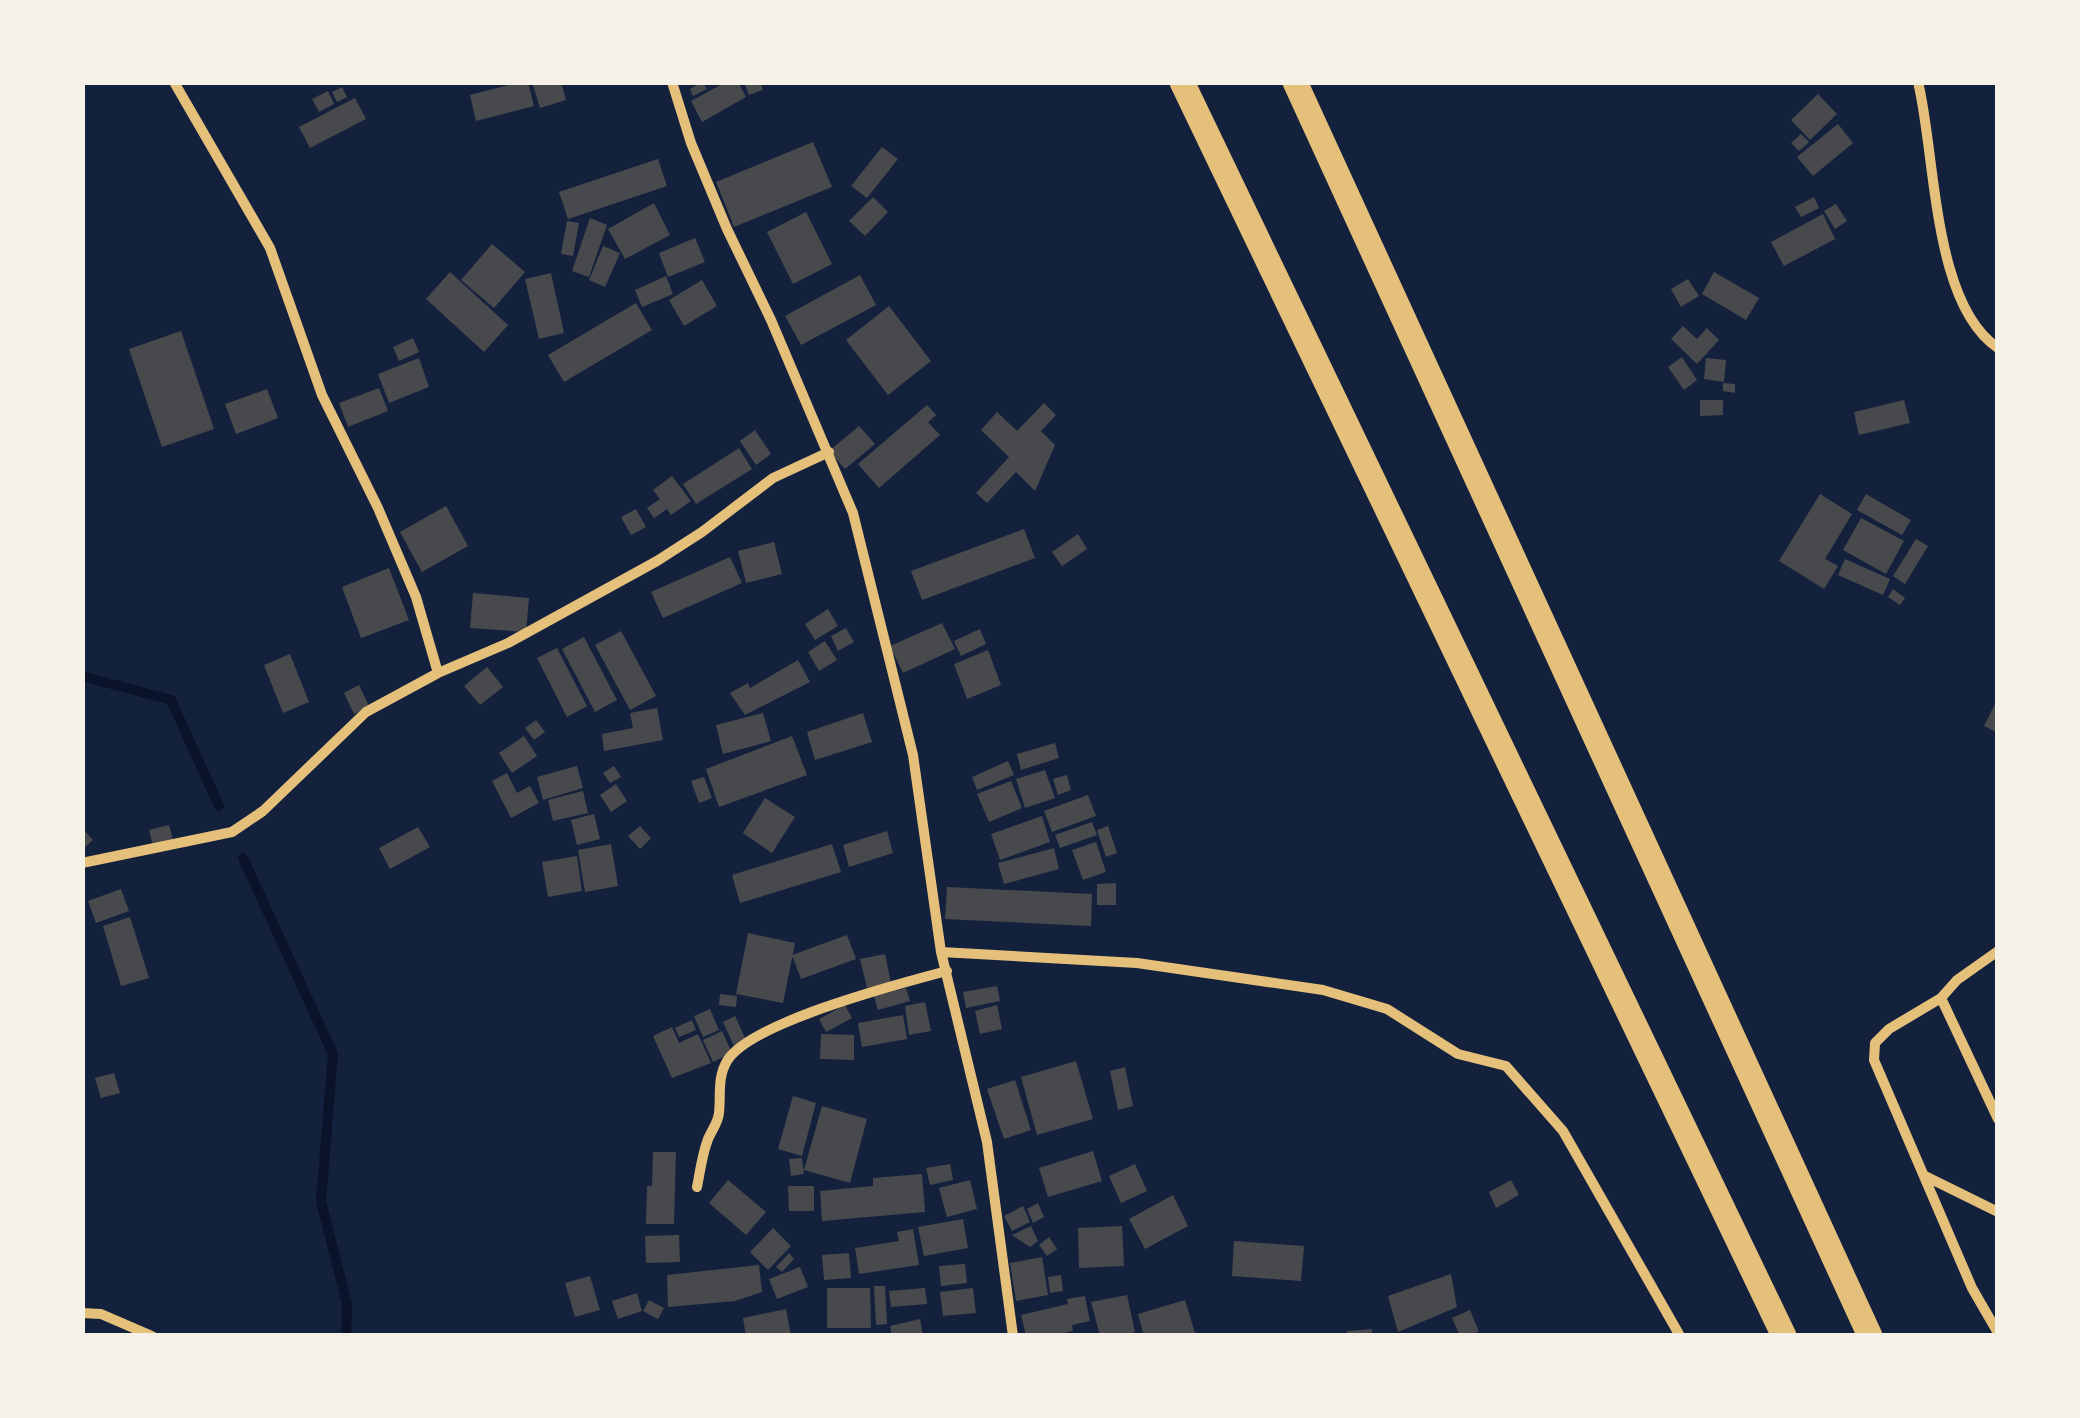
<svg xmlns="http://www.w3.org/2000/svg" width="2080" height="1418" font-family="'PT Sans',sans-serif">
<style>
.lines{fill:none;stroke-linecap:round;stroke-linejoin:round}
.stream{stroke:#0b132b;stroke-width:10}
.building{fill:#48494c}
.minor{stroke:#e5c07b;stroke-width:10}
.primary{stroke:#e5c07b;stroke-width:25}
</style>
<rect width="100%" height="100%" fill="#14213d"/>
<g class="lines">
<path class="stream" d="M82,676L171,700L219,806
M243,858L333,1054L321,1201L347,1304L346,1336"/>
</g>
<path class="building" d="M520,82H528L534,106L476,121L470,95Z
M532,82H561L566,100L540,108Z
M702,82L707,89L693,96L690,89Z
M726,82H738L746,97L702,122L691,101Z
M744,82H760L763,90L749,95Z
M342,87L347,97L337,102L332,92Z
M328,91L334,104L319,112L312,99Z
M1818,94L1837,114L1810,140L1791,120Z
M355,98L366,119L310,148L299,127Z
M1838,124L1853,143L1813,176L1797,157Z
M1801,134L1809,142L1799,151L1791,143Z
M813,142L832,187L734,227L716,182Z
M882,147L898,159L867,198L851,186Z
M658,159L667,186L568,219L559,192Z
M873,197L888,212L865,236L849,221Z
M1814,197L1819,208L1801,217L1795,207Z
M654,203L670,235L625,259L608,229Z
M1836,204L1847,221L1835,229L1824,211Z
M806,212L832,264L793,284L767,232Z
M1823,214L1835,239L1784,266L1771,242Z
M590,218L607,225L589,277L572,271Z
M567,221L579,223L573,256L561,254Z
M695,238L705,262L668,277L659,253Z
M492,244L525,272L494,308L461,280Z
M603,246L620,253L605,287L589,280Z
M450,272L508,325L484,352L426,299Z
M1714,272L1759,298L1746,320L1702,294Z
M551,273L564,333L539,339L525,279Z
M860,275L876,305L801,345L785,316Z
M666,276L673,294L642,307L635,290Z
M1688,279L1699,296L1681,307L1671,289Z
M702,280L717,306L684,326L669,300Z
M636,303L652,330L564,382L548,355Z
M889,306L931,361L888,395L846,340Z
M1683,326L1697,339L1707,328L1719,340L1697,364L1671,339Z
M181,331L214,429L162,447L129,349Z
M413,338L419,352L399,361L393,347Z
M1682,357L1697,380L1684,390L1668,367Z
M419,358L429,387L389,403L378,374Z
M1706,358L1726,360L1724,382L1704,379Z
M1723,383L1735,384V393L1723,391Z
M379,388L388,411L348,427L339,403Z
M267,389L278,418L236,434L225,404Z
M1700,400H1723V415L1700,416Z
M1904,400L1910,423L1859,435L1854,412Z
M1044,403L1056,415L1041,431L1055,445L1035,491L1016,472L987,503L976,493L1009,457L981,430L997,412L1017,431Z
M927,405L936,415L928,422L940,435L879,488L858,464Z
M859,426L875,444L845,469L829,451Z
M755,430L771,454L756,465L740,441Z
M739,448L752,469L696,504L683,484Z
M672,476L691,501L671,515L667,509L654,518L647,508L660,499L653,490Z
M1820,494L1852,514L1825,559L1838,566L1824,589L1779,561Z
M1866,494L1911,520L1902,535L1857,510Z
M446,506L468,546L422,572L400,532Z
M636,509L646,527L631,535L621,517Z
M1861,518L1904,541L1886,574L1843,550Z
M1024,529L1035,558L922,600L911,571Z
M1078,534L1087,549L1062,566L1052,552Z
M1916,539L1928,546L1905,584L1893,576Z
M774,542L782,574L746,583L738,551Z
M730,557L742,583L663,618L651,592Z
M1845,559L1890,579L1883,595L1838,575Z
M389,568L409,620L361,638L342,587Z
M1893,589L1905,598L1900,605L1888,597Z
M473,593L529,598L526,632L470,628Z
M828,609L838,626L815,640L805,624Z
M942,623L955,649L903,673L890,646Z
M846,628L854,642L838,651L831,636Z
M980,629L986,644L961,656L954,641Z
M621,631L656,696L630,710L595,645Z
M584,637L617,700L595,712L562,649Z
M825,641L837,660L819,671L808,652Z
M557,648L587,706L567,717L537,658Z
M988,650L1001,685L967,699L954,664Z
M290,654L309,702L283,713L264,665Z
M798,660L810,682L745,715L730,693L748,683L750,688Z
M487,667L503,687L480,705L464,686Z
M359,685L369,706L354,714L344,693Z
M1998,698V733L1984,726Z
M657,708L663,740L604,751L602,734L633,728L630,713Z
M763,713L771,741L723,754L716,725Z
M863,713L872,742L815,760L807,732Z
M536,720L545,732L534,740L525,728Z
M524,736L537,756L512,773L499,753Z
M792,736L807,775L719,807L706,769Z
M1055,743L1059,758L1021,770L1017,754Z
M1008,761L1014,775L977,790L972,777Z
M577,766L583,788L543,800L537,777Z
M614,766L621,777L610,783L603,773Z
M1045,770L1055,798L1025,808L1016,779Z
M507,773L517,793L530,786L539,803L511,818L492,781Z
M1067,775L1071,790L1058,795L1053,779Z
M704,777L712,798L699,803L691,781Z
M1011,781L1022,808L989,822L977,794Z
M616,784L627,801L611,812L600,795Z
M583,791L588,813L553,821L548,800Z
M1088,795L1096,816L1052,832L1044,811Z
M765,798L795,817L772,853L743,833Z
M594,814L600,839L577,845L571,820Z
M1042,816L1050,842L1000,860L991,834Z
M1092,822L1097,835L1060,848L1055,835Z
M169,825L174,844L154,849L149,830Z
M640,826L651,838L640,849L628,836Z
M1108,826L1117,853L1106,857L1097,830Z
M418,827L430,847L390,869L379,848Z
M82,828L93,840L82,850Z
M887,831L893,853L849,867L843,845Z
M1096,842L1106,872L1083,880L1072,850Z
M611,844L618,886L585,892L578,850Z
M832,844L841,872L740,903L732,875Z
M1054,848L1059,869L1004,884L998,863Z
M577,856L582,891L548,897L542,862Z
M1116,883V905H1097V884Z
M947,887L1092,894L1091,926L945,919Z
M121,889L129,911L96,923L88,901Z
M130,917L149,978L121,986L103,926Z
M748,933L795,943L783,1003L736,994Z
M847,935L856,959L801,979L792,955Z
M885,954L891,983L867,988L860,959Z
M997,986L1000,1001L966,1008L963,992Z
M906,988L910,1001L878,1010L874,996Z
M720,994L737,996L736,1007L719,1005Z
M925,1002L931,1031L909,1035L905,1006Z
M845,1005L852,1018L826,1032L819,1019Z
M997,1005L1002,1029L980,1034L975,1011Z
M710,1009L719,1030L703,1037L694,1016Z
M903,1015L907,1039L862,1047L858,1023Z
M735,1016L746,1040L734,1046L723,1022Z
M692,1020L696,1030L679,1037L675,1028Z
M672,1027L679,1043L698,1034L711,1063L672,1078L653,1036Z
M722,1031L732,1053L713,1062L703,1040Z
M821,1034L854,1035V1060L820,1059Z
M1076,1061L1093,1119L1037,1135L1021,1077Z
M1125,1067L1133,1106L1118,1110L1110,1071Z
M114,1073L120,1093L101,1098L95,1078Z
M1015,1080L1031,1130L1004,1139L987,1089Z
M793,1096L816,1103L802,1156L778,1149Z
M822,1106L867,1119L850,1183L804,1170Z
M1093,1151L1102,1181L1048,1197L1039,1168Z
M653,1152H676L674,1224H646L647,1186H652Z
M802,1158L804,1174L791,1176L789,1159Z
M950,1164L953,1180L930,1185L926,1168Z
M1135,1164L1147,1191L1121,1203L1109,1176Z
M922,1174L925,1212L822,1221L820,1191L873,1186V1178Z
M728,1180L766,1212L746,1235L709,1203Z
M970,1180L977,1209L947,1217L939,1188Z
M1511,1180L1519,1195L1496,1208L1489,1192Z
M788,1186H814V1211H789Z
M1173,1195L1188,1226L1145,1249L1129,1219Z
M1038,1203L1044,1217L1033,1223L1027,1209Z
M1023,1206L1030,1222L1012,1231L1004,1216Z
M963,1219L968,1248L924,1256L918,1227Z
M1031,1226L1038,1241L1030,1247L1012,1235Z
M1122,1226L1124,1266L1079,1268L1078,1228Z
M773,1228L791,1246L768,1270L750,1252Z
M913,1229L919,1265L859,1274L855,1248L899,1241L897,1232Z
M679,1235L680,1262L646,1263L645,1236Z
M1049,1237L1057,1249L1047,1256L1039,1245Z
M1234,1241L1304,1246L1301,1281L1232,1276Z
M789,1253L794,1259L782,1272L776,1267Z
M849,1253L851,1278L824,1280L822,1255Z
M1042,1257L1048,1295L1016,1301L1010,1263Z
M965,1264L967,1283L941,1286L939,1266Z
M759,1265L762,1292L735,1301L668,1307L667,1275Z
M800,1267L808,1287L777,1299L769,1279Z
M1451,1274L1457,1307L1398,1332L1388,1296Z
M1061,1275L1063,1291L1050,1293L1048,1277Z
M590,1276L600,1310L575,1317L565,1283Z
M874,1286H885L887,1324L876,1325Z
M827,1288H870L871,1328H827Z
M925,1288L927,1304L891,1307L889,1291Z
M973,1288L976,1313L943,1316L940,1292Z
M637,1293L642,1311L618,1319L612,1301Z
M1127,1295L1135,1332L1123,1336H1100L1091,1302Z
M1085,1296L1090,1321L1072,1325L1073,1331L1051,1336H1026L1021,1315L1068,1304L1067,1299Z
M649,1300L664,1308L658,1319L643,1311Z
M1185,1300L1195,1333L1144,1336L1138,1314Z
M786,1309L791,1336H746L743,1318Z
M1470,1310L1479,1332L1460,1336L1452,1318Z
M920,1319L923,1336H892L890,1326Z
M1372,1329V1336H1347V1331Z"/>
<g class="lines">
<path class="minor" d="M174,82L270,248L322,395L378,508L416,597L438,673
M672,82L691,143L727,229L771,320L853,513L913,755L941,952L987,1142L1013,1336
M1918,82C1936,155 1932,304 1998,348
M82,863L232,832L263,811L366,712L438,673L508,643L657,561L702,532L773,478L829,452
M1998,951L1957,980L1941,998L1889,1029L1875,1043L1874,1060L1972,1288L1998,1333
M941,952L1137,963L1323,990L1387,1009L1458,1054L1506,1066L1563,1131L1680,1336
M1941,998L1998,1119
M1925,1176L1998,1212
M697,1187C700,1172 702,1156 707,1142C710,1132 718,1124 719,1113C721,1095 717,1078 727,1061C750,1022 902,983 947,971
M82,1313L101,1314L152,1336"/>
<path class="primary" d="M1182,82L1784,1336
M1295,82L1870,1336"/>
</g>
<rect width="2080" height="1418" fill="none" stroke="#f6f1e7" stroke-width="170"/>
</svg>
